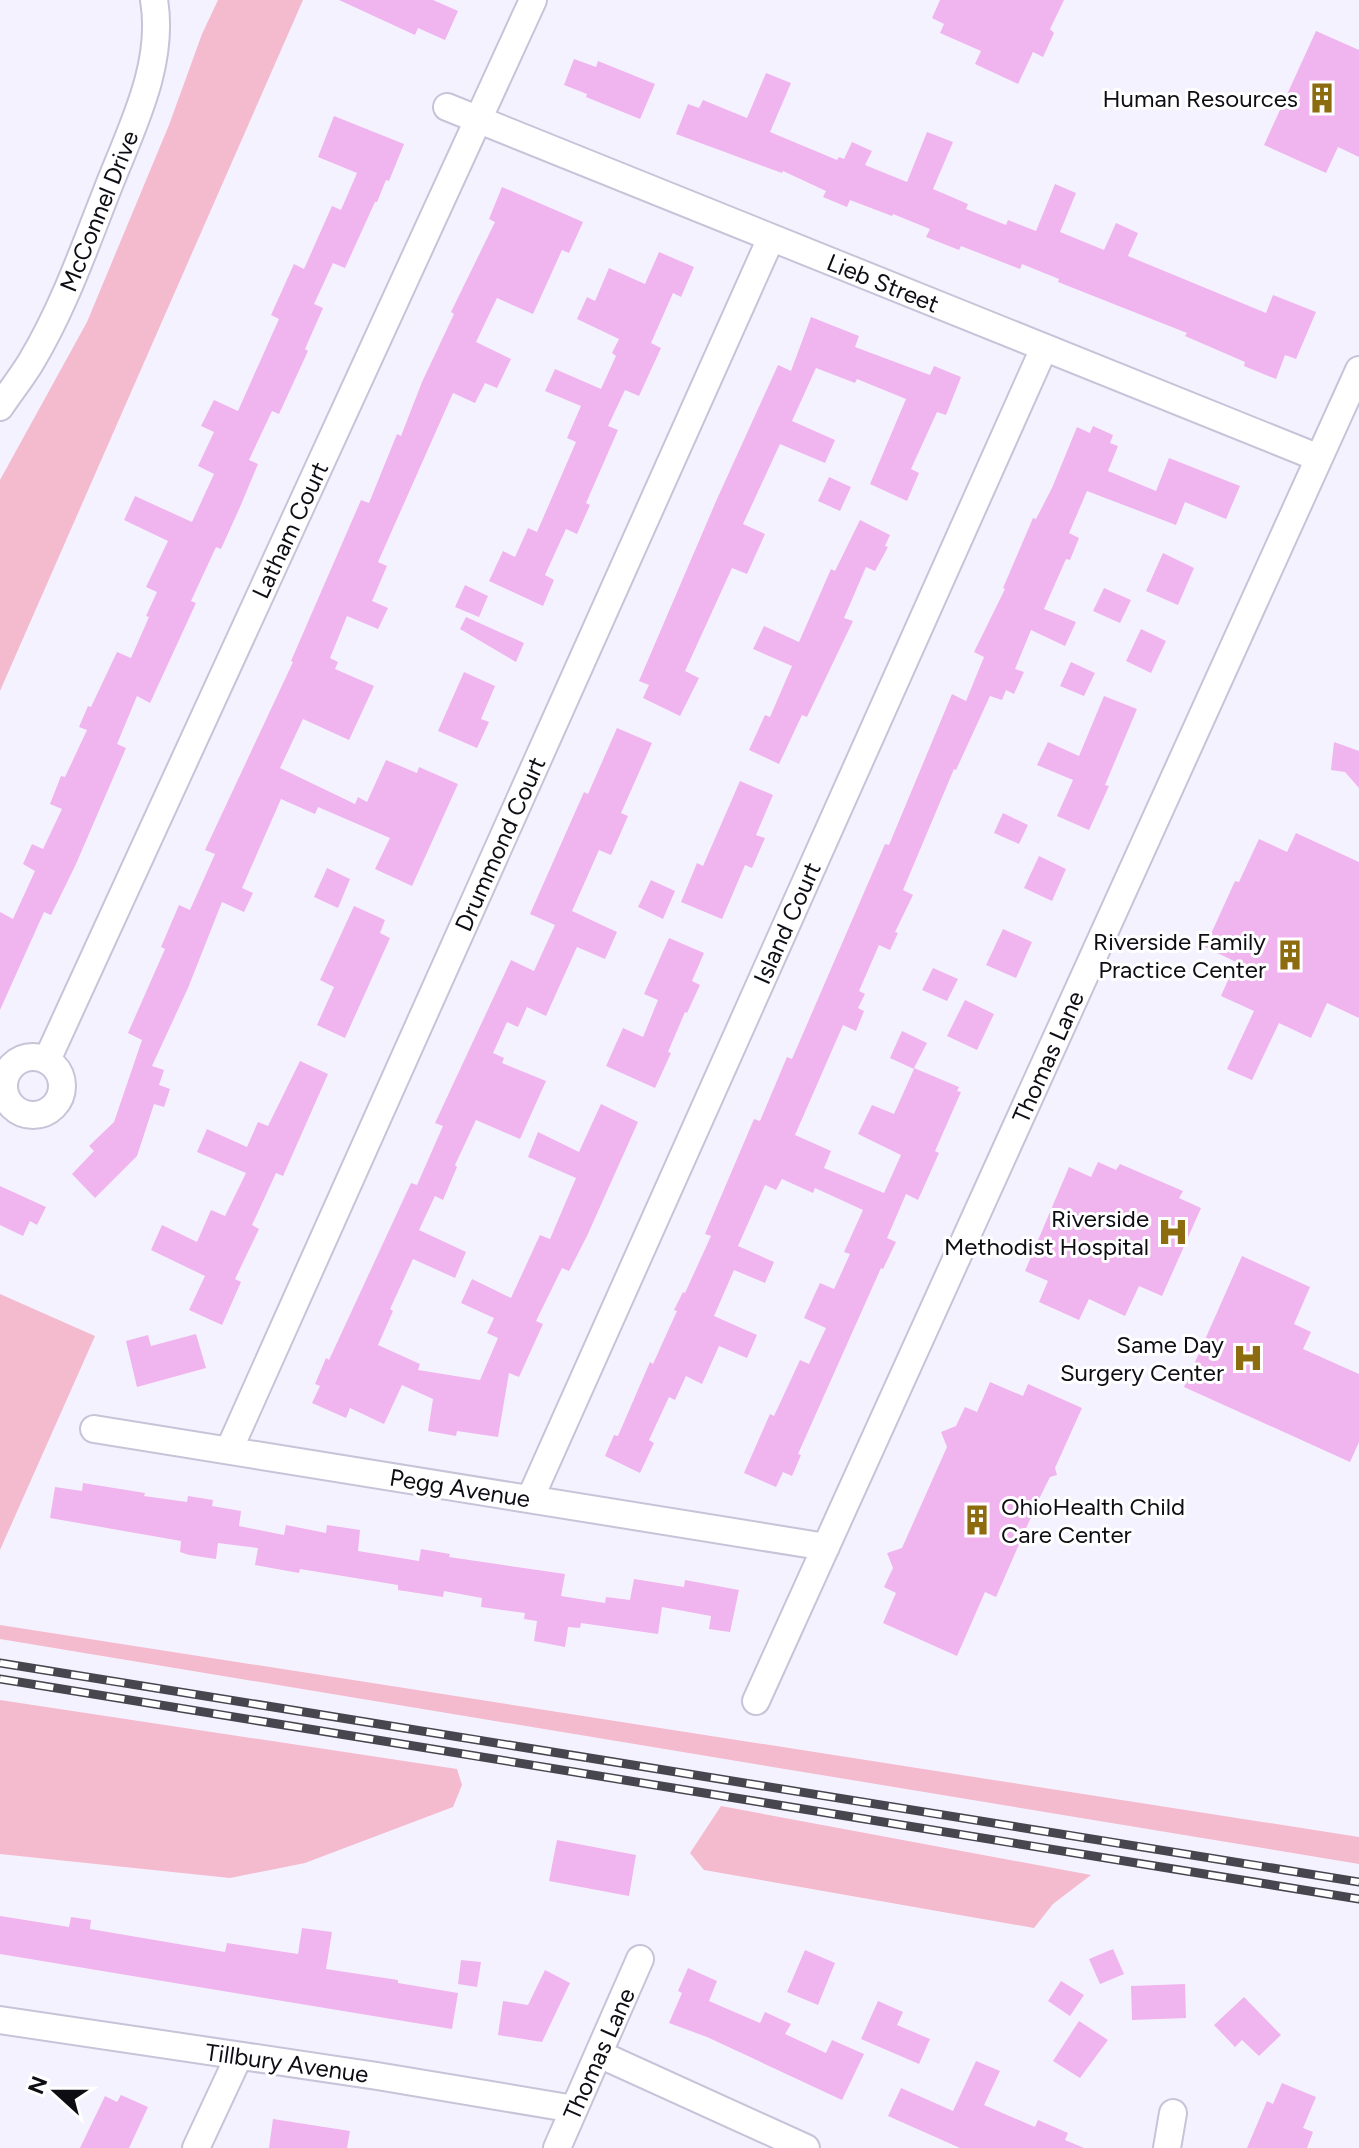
<svg xmlns="http://www.w3.org/2000/svg" width="1359" height="2148" font-family="Figtree,sans-serif">
<style>
.green{fill:#f4bbce}
.building{fill:#f0b4ef}
.lines{fill:none;stroke-linecap:round;stroke-linejoin:round}
.minor-casing{stroke:#c8c3d8;stroke-width:30}
.minor{stroke:#fff;stroke-width:26}
.rail-casing{stroke:#47454e;stroke-width:9}
.rail{stroke:#fff;stroke-width:6;stroke-dasharray:18;stroke-linecap:butt}
.labels{text-anchor:middle;dominant-baseline:central;stroke-width:6;stroke-linejoin:round;paint-order:stroke}
.poi-label{font-size:24px;fill:#0f0d14;stroke:#fff;text-anchor:end}
.street-label{font-size:24px;fill:#0f0d14;stroke:#fff}
</style>
<rect width="100%" height="100%" fill="#f5f2ff"/>
<path class="green" d="M218,0H303L0,691V480L87,322L169,125L202,34Z
M0,1294L95,1336L0,1550Z
M0,1625L1359,1837V1864L0,1639Z
M0,1700L457,1769L462,1785L453,1807L305,1863L230,1878L0,1854Z
M721,1806L1091,1875L1053,1904L1034,1928L704,1870L690,1853Z"/>
<path class="building" d="M339,0H433L458,11L445,40L418,28L415,35Z
M940,0H1064L1050,29L1054,33L1043,57L1033,52L1018,84L975,64L981,51L940,33L944,24L932,18Z
M1316,31L1359,50V157L1338,147L1326,173L1264,145Z
M574,59L596,67L598,61L655,84L640,119L586,97L587,94L564,85Z
M766,73L791,83L770,132L837,160L839,157L844,159L852,142L872,151L865,165L907,182L927,132L953,142L933,189L968,204L966,209L1006,225L1008,220L1036,231L1055,184L1076,193L1060,232L1104,250L1116,223L1138,233L1128,256L1266,313L1273,295L1316,312L1296,359L1285,355L1276,379L1244,366L1245,362L1185,336L1187,333L1058,282L1059,279L1022,264L1020,269L961,246L959,250L926,237L930,229L893,214L892,216L850,200L847,207L823,197L826,191L783,171L782,173L676,134L688,104L699,108L703,100L747,118Z
M334,116L404,144L389,181L386,180L377,202H375L345,268L333,263L314,304L323,308L305,349L308,351L279,414L272,411L249,460L258,464L240,507L221,549L216,547L191,601L196,603L150,703L137,696L117,744L126,748L76,864L51,915L44,912L0,1010V912L13,919L35,871L23,864L32,844L43,849L62,809L50,804L61,776L65,777L87,730L79,727L88,706L91,707L117,652L131,658L149,617L146,616L157,592L146,587L168,541L124,520L135,496L192,522L214,474L198,466L214,432L201,426L214,400L238,411L279,319L271,315L294,264L304,269L332,206L341,210L357,173L318,157Z
M502,187L583,222L569,253L562,250L533,314L497,298L476,342L511,359L497,388L485,383L475,403L453,393L378,562L387,566L372,601L388,608L378,629L347,616L330,658L338,662L335,669L374,686L349,740L303,719L280,768L355,804L358,797L367,802L386,760L417,773L419,767L458,784L412,886L375,869L390,838L318,807L315,814L281,799L242,888L253,893L244,912L222,902L188,988L152,1066L164,1070L159,1085L170,1089L164,1107L154,1104L137,1156L95,1198L72,1174L94,1151L89,1146L114,1122L142,1040L128,1033L165,949L161,947L179,905L190,910L215,854L205,850L293,662L291,661L361,500L369,503L397,434L401,436L422,382L454,314L451,312L495,222L489,219Z
M659,252L694,267L681,297L673,293L651,343L661,348L639,396L625,390L608,426L618,430L586,503L590,505L577,534L566,529L545,575L554,580L543,606L489,581L503,551L515,557L528,528L537,532L576,442L567,438L581,406L545,391L555,369L601,389L616,356L612,353L619,339L577,319L587,297L595,301L609,268L645,284Z
M811,317L859,336L855,347L930,375L934,366L961,377L946,415L937,412L911,469L919,473L907,501L870,484L906,399L857,379L855,383L816,368L792,421L835,440L825,463L780,444L743,524L765,534L747,574L732,568L685,671L699,678L680,716L643,698L649,685L639,681L717,499L778,365L791,371Z
M1093,426L1113,435L1110,443L1118,446L1108,471L1156,491L1169,458L1240,486L1226,519L1185,502L1176,525L1087,491L1069,533L1079,538L1070,560L1066,559L1044,609L1076,622L1065,646L1031,630L1015,669L1024,672L1014,694L1006,690L1002,700L990,696L956,770L954,769L903,890L913,895L895,932L898,933L890,950L879,945L859,991L865,994L858,1008L864,1011L856,1031L843,1025L795,1135L831,1151L824,1168L884,1193L901,1155L858,1134L872,1105L894,1114L914,1069L890,1058L902,1031L927,1043L914,1068L959,1087L957,1091L961,1092L935,1151L939,1153L918,1200L906,1194L887,1238L896,1242L883,1269L881,1268L798,1454L801,1455L792,1476L783,1472L776,1487L744,1473L770,1414L774,1416L800,1360L809,1364L826,1328L804,1318L820,1283L834,1289L850,1254L844,1252L863,1210L815,1188L813,1193L782,1179L776,1190L765,1185L738,1246L774,1262L765,1283L734,1270L714,1316L757,1335L747,1358L719,1346L702,1384L686,1376L675,1400L669,1397L649,1440L654,1443L640,1473L605,1456L614,1435L618,1436L650,1362L653,1364L677,1311L674,1310L683,1292L685,1293L711,1236L705,1234L754,1119L760,1121L787,1057L792,1059L885,844L889,845L952,694L966,701L984,657L974,652L1005,589L1003,588L1033,518L1036,519L1052,488L1077,427L1090,433Z
M829,477L851,487L840,511L818,501Z
M860,520L890,535L885,546L888,547L875,571L866,567L844,618L853,621L807,717L802,715L779,764L749,750L765,715L770,717L792,666L753,649L764,626L799,642L831,569L835,571Z
M1163,553L1194,568L1178,605L1146,591Z
M465,585L488,596L479,617L455,607Z
M1104,588L1131,600L1120,623L1093,611Z
M466,617L524,643L516,662L460,629Z
M1141,629L1166,641L1151,673L1126,661Z
M1071,662L1095,673L1084,696L1060,686Z
M464,672L495,686L481,719L489,722L477,748L438,731Z
M1104,696L1137,709L1105,785L1109,786L1089,830L1057,816L1073,780L1037,765L1048,742L1079,756Z
M617,728L652,743L621,813L628,816L611,855L599,850L572,911L617,932L605,959L577,947L546,1016L527,1007L518,1027L507,1022L493,1053L504,1058L502,1063L546,1081L520,1139L476,1120L455,1165L457,1167L443,1200L435,1196L419,1230L466,1252L455,1278L413,1259L390,1309L393,1311L378,1345L420,1364L418,1370L480,1380L498,1338L487,1333L494,1318L461,1303L472,1279L511,1298L540,1235L550,1239L576,1178L528,1157L538,1132L579,1152L601,1104L638,1122L587,1236L569,1271L562,1268L536,1321L543,1324L519,1377L509,1373L498,1437L457,1431L456,1436L428,1431L433,1399L402,1385L384,1424L350,1408L346,1418L312,1403L320,1386L315,1384L326,1358L329,1360L411,1183L417,1185L443,1126L435,1123L511,960L534,971L555,925L530,914L584,792L588,794Z
M1334,742L1359,751V788L1345,772L1331,770Z
M740,781L773,795L756,835L765,838L752,868L745,865L722,919L681,902L697,863L703,866Z
M1003,813L1028,825L1019,844L994,833Z
M1296,833L1359,862V1018L1327,1003L1311,1038L1279,1023L1252,1080L1227,1069L1254,1011L1221,996L1236,962L1205,947L1235,881L1239,882L1259,839L1287,852Z
M1039,856L1066,869L1052,901L1024,888Z
M327,868L350,879L338,908L314,897Z
M651,880L675,891L663,919L638,907Z
M354,906L385,920L380,933L390,938L345,1038L317,1025L334,987L320,980Z
M1003,929L1032,942L1016,978L986,965Z
M669,938L704,953L692,981L700,985L687,1013L685,1012L668,1052L671,1053L655,1088L606,1066L623,1028L643,1037L658,1000L644,994Z
M933,968L958,979L947,1001L922,990Z
M965,1000L994,1014L977,1050L947,1036Z
M300,1061L328,1074L283,1176L276,1173L252,1225L259,1229L235,1279L241,1282L222,1325L189,1310L205,1276L151,1250L162,1225L197,1242L211,1210L225,1216L246,1173L197,1152L207,1129L247,1147L258,1122L268,1126Z
M1098,1162L1116,1170L1120,1164L1183,1191L1179,1198L1201,1208L1162,1296L1139,1286L1125,1316L1089,1299L1079,1320L1039,1302L1048,1281L1025,1271L1069,1167L1091,1177Z
M0,1186L46,1207L37,1225L30,1221L23,1236L0,1225Z
M1242,1256L1310,1287L1294,1324L1311,1332L1303,1349L1359,1374V1442L1350,1462L1184,1387Z
M196,1334L206,1368L137,1387L126,1341L148,1335L151,1346Z
M990,1382L1023,1396L1028,1384L1082,1408L1055,1468L1057,1475L1050,1477L1039,1499L996,1597L985,1592L957,1656L883,1623L896,1593L884,1587L893,1568L887,1553L902,1548L947,1447L941,1432L956,1426L965,1407L977,1412Z
M83,1483L145,1493L144,1496L187,1502L188,1496L213,1500L212,1506L241,1511L239,1526L284,1535L286,1525L326,1533L327,1525L360,1530L358,1551L419,1561L421,1549L450,1554L449,1557L565,1574L561,1596L605,1603L606,1597L630,1600L634,1579L684,1587L685,1580L739,1590L730,1632L709,1629L711,1616L662,1607L658,1634L581,1623L580,1628L568,1627L565,1647L534,1641L537,1621L524,1619L525,1613L481,1607L482,1598L444,1591L443,1597L398,1590V1585L300,1569L299,1573L255,1565L258,1548L218,1543L216,1559L189,1555L180,1552L181,1541L50,1518L55,1487L82,1491Z
M557,1840L636,1855L629,1896L549,1881Z
M0,1916L69,1927L71,1917L91,1920L90,1929L225,1952L227,1943L298,1954L302,1928L332,1932L326,1969L398,1980V1983L458,1993L452,2029L0,1954Z
M1113,1949L1124,1974L1100,1984L1089,1959Z
M805,1950L835,1963L818,2005L787,1992Z
M461,1960L481,1962L477,1987L458,1984Z
M688,1968L717,1981L709,2001L760,2023L765,2012L791,2024L785,2034L826,2053L832,2040L864,2054L842,2100L707,2037L669,2023L682,1993L678,1991Z
M545,1970L570,1983L542,2042L498,2035L503,2001L528,2005Z
M1061,1981L1084,1995L1070,2016L1048,2001Z
M1185,1984L1186,2018L1132,2020L1131,1986Z
M1244,1997L1281,2035L1259,2056L1242,2040L1235,2047L1214,2025Z
M878,2001L903,2012L897,2025L930,2039L919,2064L861,2039Z
M1079,2021L1108,2040L1080,2078L1053,2061Z
M976,2061L1000,2071L984,2105L1035,2127L1038,2120L1068,2133L1065,2140L1084,2148H960L888,2116L901,2088L953,2111Z
M1282,2083L1316,2097L1303,2128L1313,2132L1307,2148H1247L1267,2101L1273,2104Z
M121,2095L148,2107L129,2148H80L105,2096L117,2102Z
M273,2119L350,2131L347,2148H269Z"/>
<g class="lines">
<g class="minor-casing">
<path id="minor" d="M447,107L1319,458
M0,407C10,392 22,377 31,362C64,307 85,246 108,188C131,129 165,65 154,0
M4 1086a29 29 0 1 1 58 0a29 29 0 1 1-58 0Z
M47,1060L533,0
M94,1429L826,1547
M229,1450L771,238
M530,1499L1044,348
M756,1701L1359,370
M0,2020L377,2076L574,2109
M599,2054L806,2148
M196,2148L239,2056
M557,2148L640,1959
M1167,2148L1173,2113"/>
</g>
<use href="#minor" class="minor"/>
<g class="rail-casing">
<path id="rail" d="M0,1663L1359,1882
M0,1679L1359,1899"/>
</g>
<use href="#rail" class="rail"/>
</g>
<defs>
<g id="building-bare" transform="scale(2.4)"><path d="M-4-6H4V6H1V3H-1V6H-4ZM-2.5-4.3h1.7v1.8h-1.7ZM.8-4.3h1.7v1.8H.8ZM-2.5-1h1.7V.8h-1.7ZM.8-1h1.7V.8H.8Z" fill="#8d6c0f" stroke="#fff" stroke-width="2.5" paint-order="stroke"/></g>
<g id="hospital-bare" transform="scale(2.4)"><path d="M-5-5h3v3.5h4V-5h3V5h-3V1.5h-4V5h-3Z" fill="#8d6c0f" stroke="#fff" stroke-width="2.5" paint-order="stroke"/></g>
</defs>
<g fill-rule="evenodd">
<use href="#building-bare" x="1322" y="98"/>
<use href="#building-bare" x="1290" y="955"/>
<use href="#hospital-bare" x="1173" y="1232"/>
<use href="#hospital-bare" x="1248" y="1358"/>
<use href="#building-bare" x="977" y="1520"/>
</g>
<g class="labels">
<g class="poi-label">
<text x="1298" y="98">Human Resources</text>
<text x="1266" y="941">Riverside Family<tspan x="1266" dy="28">Practice Center</tspan></text>
<text x="1149" y="1218">Riverside<tspan x="1149" dy="28">Methodist Hospital</tspan></text>
<text x="1224" y="1344">Same Day<tspan x="1224" dy="28">Surgery Center</tspan></text>
<text x="1001" y="1506" text-anchor="start">OhioHealth Child<tspan x="1001" dy="28">Care Center</tspan></text>
</g>
<g class="street-label">
<text transform="translate(99 211) rotate(-68)">McConnel Drive</text>
<text transform="translate(883 283) rotate(22)">Lieb Street</text>
<text transform="translate(290 530) rotate(-65)">Latham Court</text>
<text transform="translate(500 844) rotate(-66)">Drummond Court</text>
<text transform="translate(787 923) rotate(-66)">Island Court</text>
<text transform="translate(1048 1057) rotate(-66)">Thomas Lane</text>
<text transform="translate(460 1488) rotate(9)">Pegg Avenue</text>
<text transform="translate(599 2054) rotate(-66)">Thomas Lane</text>
<text transform="translate(287 2063) rotate(8)">Tillbury Avenue</text>
</g>
</g>
<g transform="translate(56 2092) rotate(291)" stroke="#ffffff" stroke-width="6" paint-order="stroke">
<path d="M0-6L14 30L0 20L-14 30Z" fill="#0f0d14"/>
<text y="-12" font-size="22" font-weight="bold" text-anchor="middle" fill="#0f0d14">N</text>
</g>
</svg>
